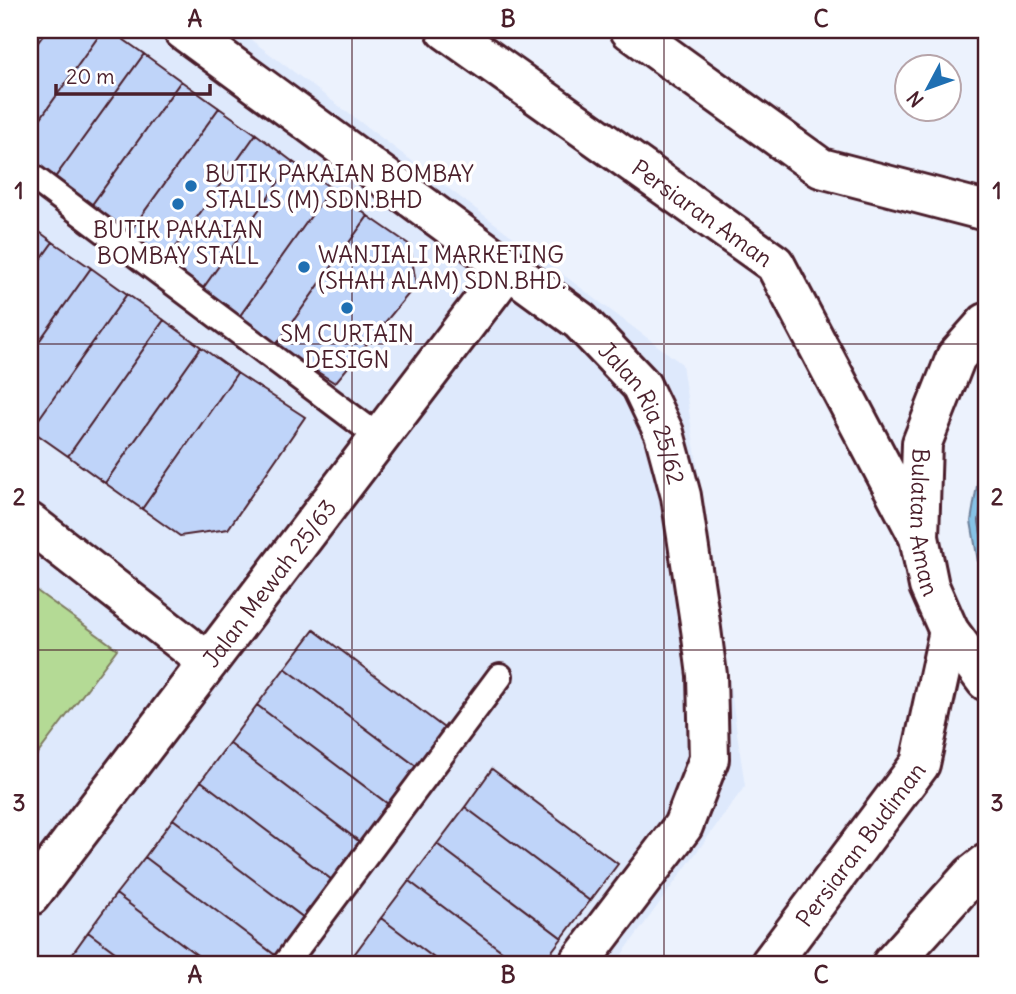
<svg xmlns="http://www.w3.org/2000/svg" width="1016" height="994" font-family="Delius,sans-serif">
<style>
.built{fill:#dee9fc}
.green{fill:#b4da95;stroke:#7f7c60;stroke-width:2}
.water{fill:#86c2e6;stroke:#6e819b;stroke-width:2}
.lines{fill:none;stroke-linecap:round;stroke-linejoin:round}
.shore{stroke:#626076;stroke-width:2}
.building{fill:#bfd4f9;stroke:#4a1f2b;stroke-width:2}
.lane-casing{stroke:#4a1f2b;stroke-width:30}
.street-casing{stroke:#4a1f2b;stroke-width:44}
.secondary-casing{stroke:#4a1f2b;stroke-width:44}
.lane{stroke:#fff;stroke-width:24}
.street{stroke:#fff;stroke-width:38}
.secondary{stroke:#fff;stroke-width:38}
.grid{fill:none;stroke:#4a1f2b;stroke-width:2;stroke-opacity:0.55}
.poi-dot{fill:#1f6fb2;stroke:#fff;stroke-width:2.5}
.labels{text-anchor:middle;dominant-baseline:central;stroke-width:7;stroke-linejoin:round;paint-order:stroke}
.poi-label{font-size:23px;fill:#4a1f2b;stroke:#fff;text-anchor:start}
.street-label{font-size:23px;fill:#4a1f2b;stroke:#fff}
.neatline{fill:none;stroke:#4a1f2b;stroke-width:2.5}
.grid-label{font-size:23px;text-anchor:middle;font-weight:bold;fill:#4a1f2b}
</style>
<rect width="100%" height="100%" fill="#ecf2fd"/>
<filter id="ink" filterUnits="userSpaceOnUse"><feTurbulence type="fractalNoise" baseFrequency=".0143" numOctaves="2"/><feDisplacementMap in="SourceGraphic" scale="14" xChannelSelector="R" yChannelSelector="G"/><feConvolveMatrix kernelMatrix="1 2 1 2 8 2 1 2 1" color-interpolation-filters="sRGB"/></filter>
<g filter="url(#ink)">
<path class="built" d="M30,30H238L682,364L745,786L615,964H30Z"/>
<path class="green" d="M30,586L117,649L30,764Z"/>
<path class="water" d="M986,443V598L983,591L971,521L983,450Z"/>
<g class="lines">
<path class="shore" d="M986,473L979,521L986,568"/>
</g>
<path class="building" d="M30,30H47L30,53Z
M47,30H103L30,133V53Z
M103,30H110L144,54L51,183L30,167V133Z
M144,54L181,81L88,210L51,183Z
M181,81L219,108L126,237L88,210Z
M219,108L256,134L164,264L126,237Z
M256,134L293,162L201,291L164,264Z
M293,162L331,188L239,317L201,291Z
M331,188L368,216L276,345L239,317Z
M368,216L410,245L416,285L335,383L276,345Z
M30,225L53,242L30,274Z
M53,242L91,268L30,354V274Z
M91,268L127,294L31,430L30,354Z
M127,294L164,320L68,456L31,430Z
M164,320L201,347L105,483L68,456Z
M201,347L237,373L142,509L105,483Z
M237,373L305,417L228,529L180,536L142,509Z
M314,630L448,731L420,769L285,668Z
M285,668L420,769L392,807L257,705Z
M257,705L392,807L364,845L229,743Z
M229,743L364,845L336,883L201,781Z
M492,769L618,864L590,901L465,807Z
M201,781L336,883L308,921L173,819Z
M465,807L590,901L562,938L437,844Z
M173,819L308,921L279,958L145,857Z
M437,844L562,938L542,964H519L409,881Z
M145,857L279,958L275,964H209L116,894Z
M409,881L519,964H442L381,918Z
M116,894L209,964H131L88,932Z
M381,918L442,964H364L353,956Z
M88,932L131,964H65Z"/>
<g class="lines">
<g class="lane-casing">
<path id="lane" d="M30,175L380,438
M285,964L500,676"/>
</g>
<g class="street-casing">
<g id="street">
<path id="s1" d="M183,30L580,321L641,385L664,433L681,496L701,629L707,675L709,759L683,826L578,964"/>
<path d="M30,523L208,662"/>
<path id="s2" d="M30,896L508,269"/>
</g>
</g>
<g class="secondary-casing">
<g id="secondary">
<path id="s3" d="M446,30L775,264L919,537"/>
<path d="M630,30L821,168L986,211"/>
<path id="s4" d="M986,323L956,357L922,443L919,537L929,586L949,631L986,681"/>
<path id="s5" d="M770,964L920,764L949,631"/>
<path d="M892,964L972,875L986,864"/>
</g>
</g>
<use href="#lane" class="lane"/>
<use href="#street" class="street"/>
<use href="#secondary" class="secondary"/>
</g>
</g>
<path class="grid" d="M352,30V964M664,30V964M30,344H986M30,650H986"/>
<g class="poi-dot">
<circle cx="191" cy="186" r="7"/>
<circle cx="178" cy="204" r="7"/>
<circle cx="304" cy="267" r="7"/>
<circle cx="347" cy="308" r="7"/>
</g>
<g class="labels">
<g class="poi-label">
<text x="205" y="173">BUTIK PAKAIAN BOMBAY<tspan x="205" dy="26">STALLS (M) SDN.BHD</tspan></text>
<text x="178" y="229" text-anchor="middle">BUTIK PAKAIAN<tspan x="178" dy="26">BOMBAY STALL</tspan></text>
<text x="318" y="254">WANJIALI MARKETING<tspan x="318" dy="26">(SHAH ALAM) SDN.BHD.</tspan></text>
<text x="347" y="333" text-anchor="middle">SM CURTAIN<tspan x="347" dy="26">DESIGN</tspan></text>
</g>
<g class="street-label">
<text stroke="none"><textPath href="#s3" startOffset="315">Persiaran Aman</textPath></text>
<text stroke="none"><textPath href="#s1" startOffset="606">Jalan Ria 25/62</textPath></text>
<text stroke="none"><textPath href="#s4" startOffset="217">Bulatan Aman</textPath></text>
<text stroke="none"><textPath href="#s2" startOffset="394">Jalan Mewah 25/63</textPath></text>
<text stroke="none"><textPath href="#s5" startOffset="150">Persiaran Budiman</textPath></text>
</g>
</g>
<rect width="1016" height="994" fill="none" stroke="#fff" stroke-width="77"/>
<g transform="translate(928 88) rotate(229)"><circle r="33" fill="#ffffff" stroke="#b7a5aa" stroke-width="2"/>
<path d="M0-5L12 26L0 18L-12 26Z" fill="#1f6fb2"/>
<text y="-10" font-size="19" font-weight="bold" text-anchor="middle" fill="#4a1f2b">N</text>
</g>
<path d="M56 84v10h154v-10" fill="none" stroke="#4a1f2b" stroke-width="3.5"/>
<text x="66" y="84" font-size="21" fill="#4a1f2b" stroke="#ffffff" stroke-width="5" paint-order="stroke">20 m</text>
<rect x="38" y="38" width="940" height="918" class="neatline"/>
<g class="grid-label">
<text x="195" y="27">A</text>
<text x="508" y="27">B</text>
<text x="821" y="27">C</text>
<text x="19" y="199">1</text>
<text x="997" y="199">1</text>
<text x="19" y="505">2</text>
<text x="997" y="505">2</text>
<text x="19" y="811">3</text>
<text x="997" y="811">3</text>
<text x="195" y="983">A</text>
<text x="508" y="983">B</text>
<text x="821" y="983">C</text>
</g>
</svg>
